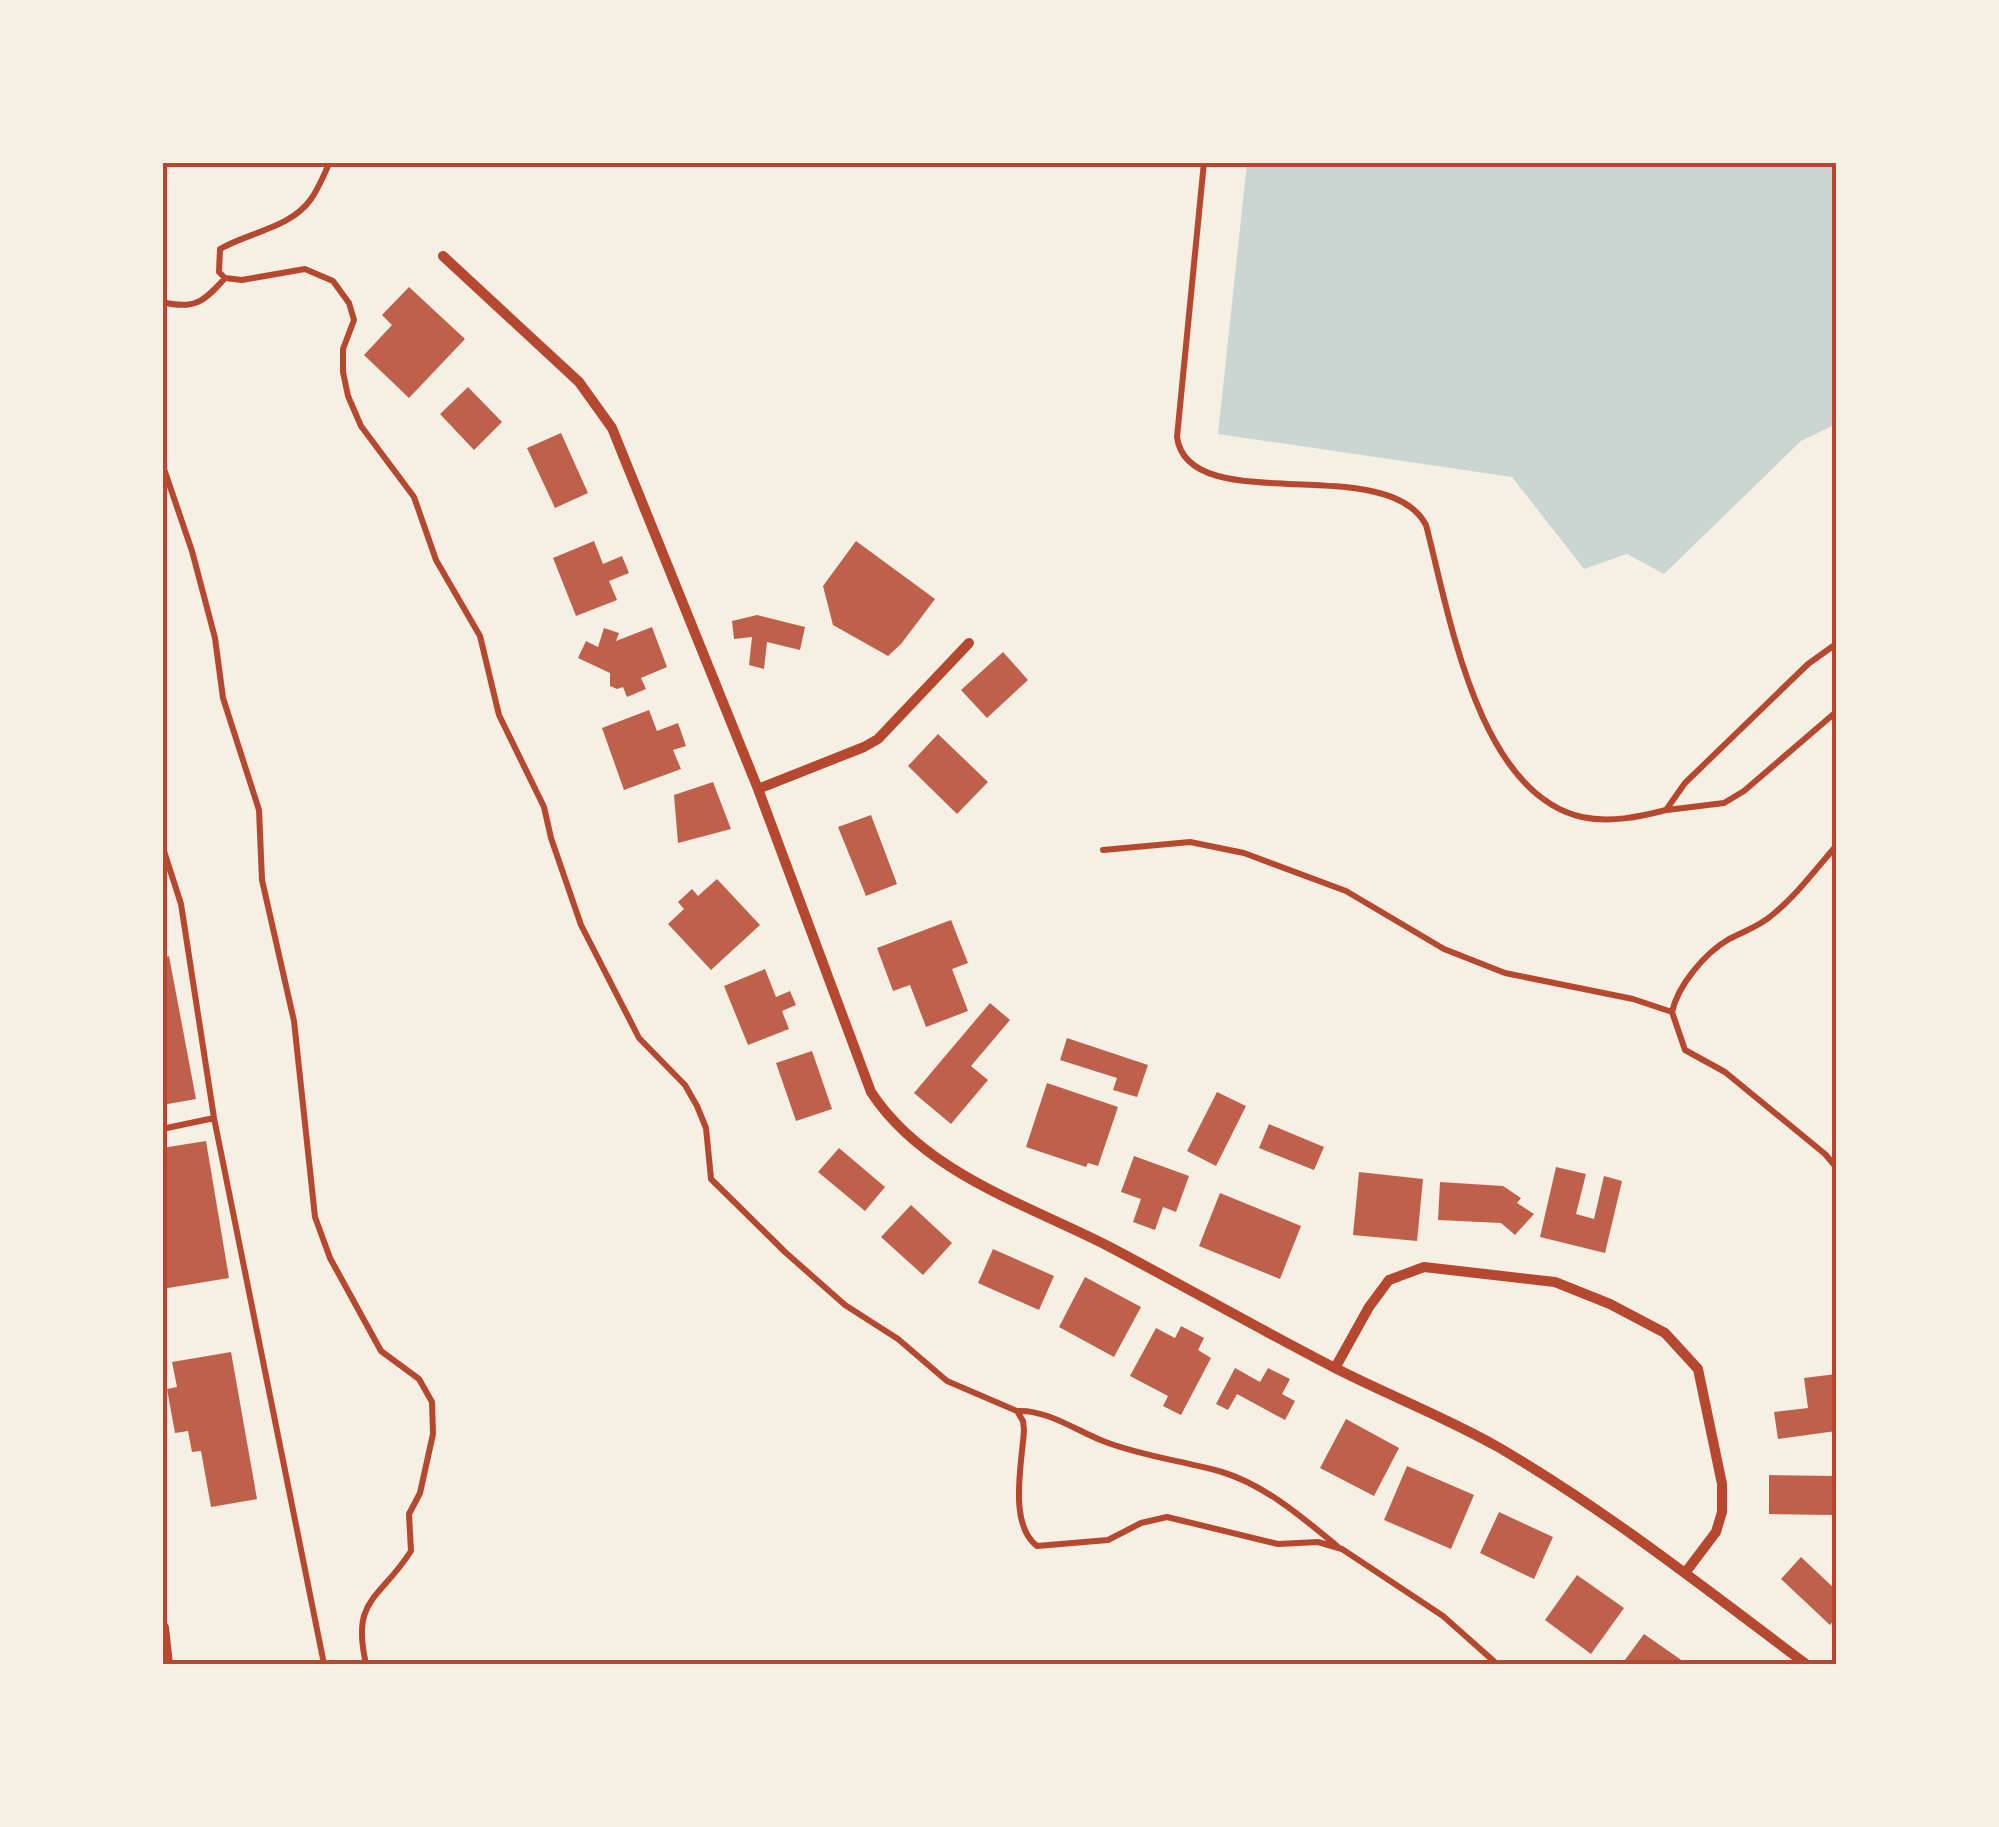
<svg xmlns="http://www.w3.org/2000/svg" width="1999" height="1827" font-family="'Exo 2',sans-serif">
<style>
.water{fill:#c9d6d2}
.building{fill:#bf614a}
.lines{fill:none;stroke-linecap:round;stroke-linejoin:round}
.service{stroke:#b5482f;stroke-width:6}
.minor{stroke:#b5482f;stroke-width:10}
.tertiary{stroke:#b5482f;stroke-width:14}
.neatline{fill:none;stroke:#b5482f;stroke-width:4}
</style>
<rect width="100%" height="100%" fill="#f6efe4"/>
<path class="water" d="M1247,163H1836V424L1801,441L1664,574L1627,554L1584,569L1512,477L1218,434Z"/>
<path class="building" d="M409,287L465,339L409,398L364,355L392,325L382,315Z
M468,387L502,422L474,450L440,414Z
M561,433L588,493L555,508L527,448Z
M594,541L603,564L622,556L629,573L609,581L617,600L576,616L553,558Z
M856,541L935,599L901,644L888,656L833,625L823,586Z
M757,615L805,627L800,650L767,642L764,669L749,665L752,637L734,639L732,621Z
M652,627L667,667L641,678L646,689L627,697L623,687L617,689L610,686V673L578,658L586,641L598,647L604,628L619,633L616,641Z
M1003,652L1028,680L987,718L961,690Z
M649,710L657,731L678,723L686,746L673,750L681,769L624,790L602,728Z
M938,734L988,782L957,814L908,766Z
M713,782L731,829L678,843L674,795Z
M871,815L897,884L866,896L838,827Z
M717,879L760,925L711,970L668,924L684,909L678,902L692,889L698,896Z
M951,920L968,963L952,969L968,1011L926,1027L910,985L893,991L877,948Z
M169,956L196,1099L162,1105V958Z
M765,969L776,997L790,991L796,1005L782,1011L789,1029L748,1045L724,986Z
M990,1003L1010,1020L971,1066L988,1080L951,1124L914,1093Z
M1067,1038L1148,1065L1137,1097L1113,1090L1117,1078L1060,1060Z
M812,1051L832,1109L796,1121L776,1063Z
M1047,1083L1118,1107L1098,1166L1088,1163L1086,1167L1026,1147Z
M1217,1092L1246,1106L1216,1166L1187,1151Z
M1269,1124L1324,1147L1314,1170L1259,1148Z
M206,1141L229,1278L162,1289V1148Z
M839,1148L885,1187L865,1211L818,1172Z
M1134,1156L1189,1176L1176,1212L1163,1207L1155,1230L1133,1222L1141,1199L1121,1192Z
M1556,1167L1586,1174L1576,1214L1594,1219L1604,1176L1622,1181L1605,1253L1540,1237Z
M1359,1172L1423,1179L1417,1241L1353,1235Z
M1440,1182L1503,1186L1521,1198L1517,1203L1534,1214L1515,1235L1501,1223L1438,1220Z
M1220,1193L1301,1226L1280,1279L1199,1246Z
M911,1205L952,1243L923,1275L881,1237Z
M993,1249L1054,1276L1039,1310L978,1283Z
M1085,1277L1141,1307L1114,1357L1059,1327Z
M1181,1326L1204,1338L1198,1350L1211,1358L1181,1415L1163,1406L1168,1396L1130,1376L1156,1328L1175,1338Z
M231,1352L257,1499L211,1507L201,1451L192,1452L188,1431L175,1433L167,1389L177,1387L172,1362Z
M1235,1368L1260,1382L1268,1368L1290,1379L1282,1394L1295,1401L1285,1420L1237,1394L1228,1410L1216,1404Z
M1836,1374V1431L1778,1439L1774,1412L1808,1408L1804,1378Z
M1346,1419L1399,1448L1374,1496L1320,1468Z
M1407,1466L1474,1495L1451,1549L1384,1520Z
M1769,1475L1834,1476L1833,1515L1769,1514Z
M1499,1512L1553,1537L1534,1579L1480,1553Z
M1801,1557L1836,1590V1618L1830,1625L1781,1579Z
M1577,1575L1624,1608L1591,1654L1545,1620Z
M1644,1634L1687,1664H1622Z"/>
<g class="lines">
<path class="service" d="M330,162C324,174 319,188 311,199C291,228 249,232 220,249L219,272L225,278L242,280L305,269L333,281L349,303L354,320L343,349V372L348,396L361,426L414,497L436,560L480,636L499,715L544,807L551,838L581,925L639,1038L685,1085L697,1106L706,1128L711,1179L785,1252L845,1305L898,1339L947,1381L1017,1411L1023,1421L1024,1430C1022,1463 1008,1524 1037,1546L1108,1540L1141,1523L1167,1517L1278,1544L1318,1542L1342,1549L1443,1616L1497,1664
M1204,162L1177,437C1188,520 1387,450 1426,525C1449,612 1477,793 1582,817C1610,823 1639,817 1666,810L1685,783L1808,664L1836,644
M162,302C194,310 204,302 225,278
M162,463L192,551L215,638L223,698L259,810L262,880L294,1021L315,1217L330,1258L381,1351L419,1379L432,1402L433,1434L420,1493L409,1514L411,1551C379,1601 351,1598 366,1664
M1667,810L1724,803L1744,791L1836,712
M162,845L181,904L214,1118L324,1664
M1103,850L1190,842L1244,853L1346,891L1444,949L1505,973L1633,999L1672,1012C1678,985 1705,953 1729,939C1744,931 1758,927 1771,916C1795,897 1816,869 1836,846
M1672,1012L1685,1050L1725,1072L1825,1154L1836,1167
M162,1129L214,1118
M1017,1411C1046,1409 1077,1431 1103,1441C1141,1456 1183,1461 1222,1472C1265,1485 1303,1518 1337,1546"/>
<path class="minor" d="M443,256L579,382L612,428L758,789L871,1092C924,1173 1026,1204 1108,1246C1184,1286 1259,1329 1335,1368C1388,1395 1445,1417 1498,1447C1606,1510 1706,1589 1806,1664
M758,789L864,747L878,739L969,643
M1335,1368L1369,1307L1389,1280L1424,1267L1555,1282L1610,1304L1665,1333L1698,1369L1722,1484V1512L1716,1532L1685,1573"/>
<path class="tertiary" d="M162,1628L166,1664"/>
</g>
<rect width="1999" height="1827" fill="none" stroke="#f6efe4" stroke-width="330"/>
<rect x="165" y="165" width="1669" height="1497" class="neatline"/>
</svg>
